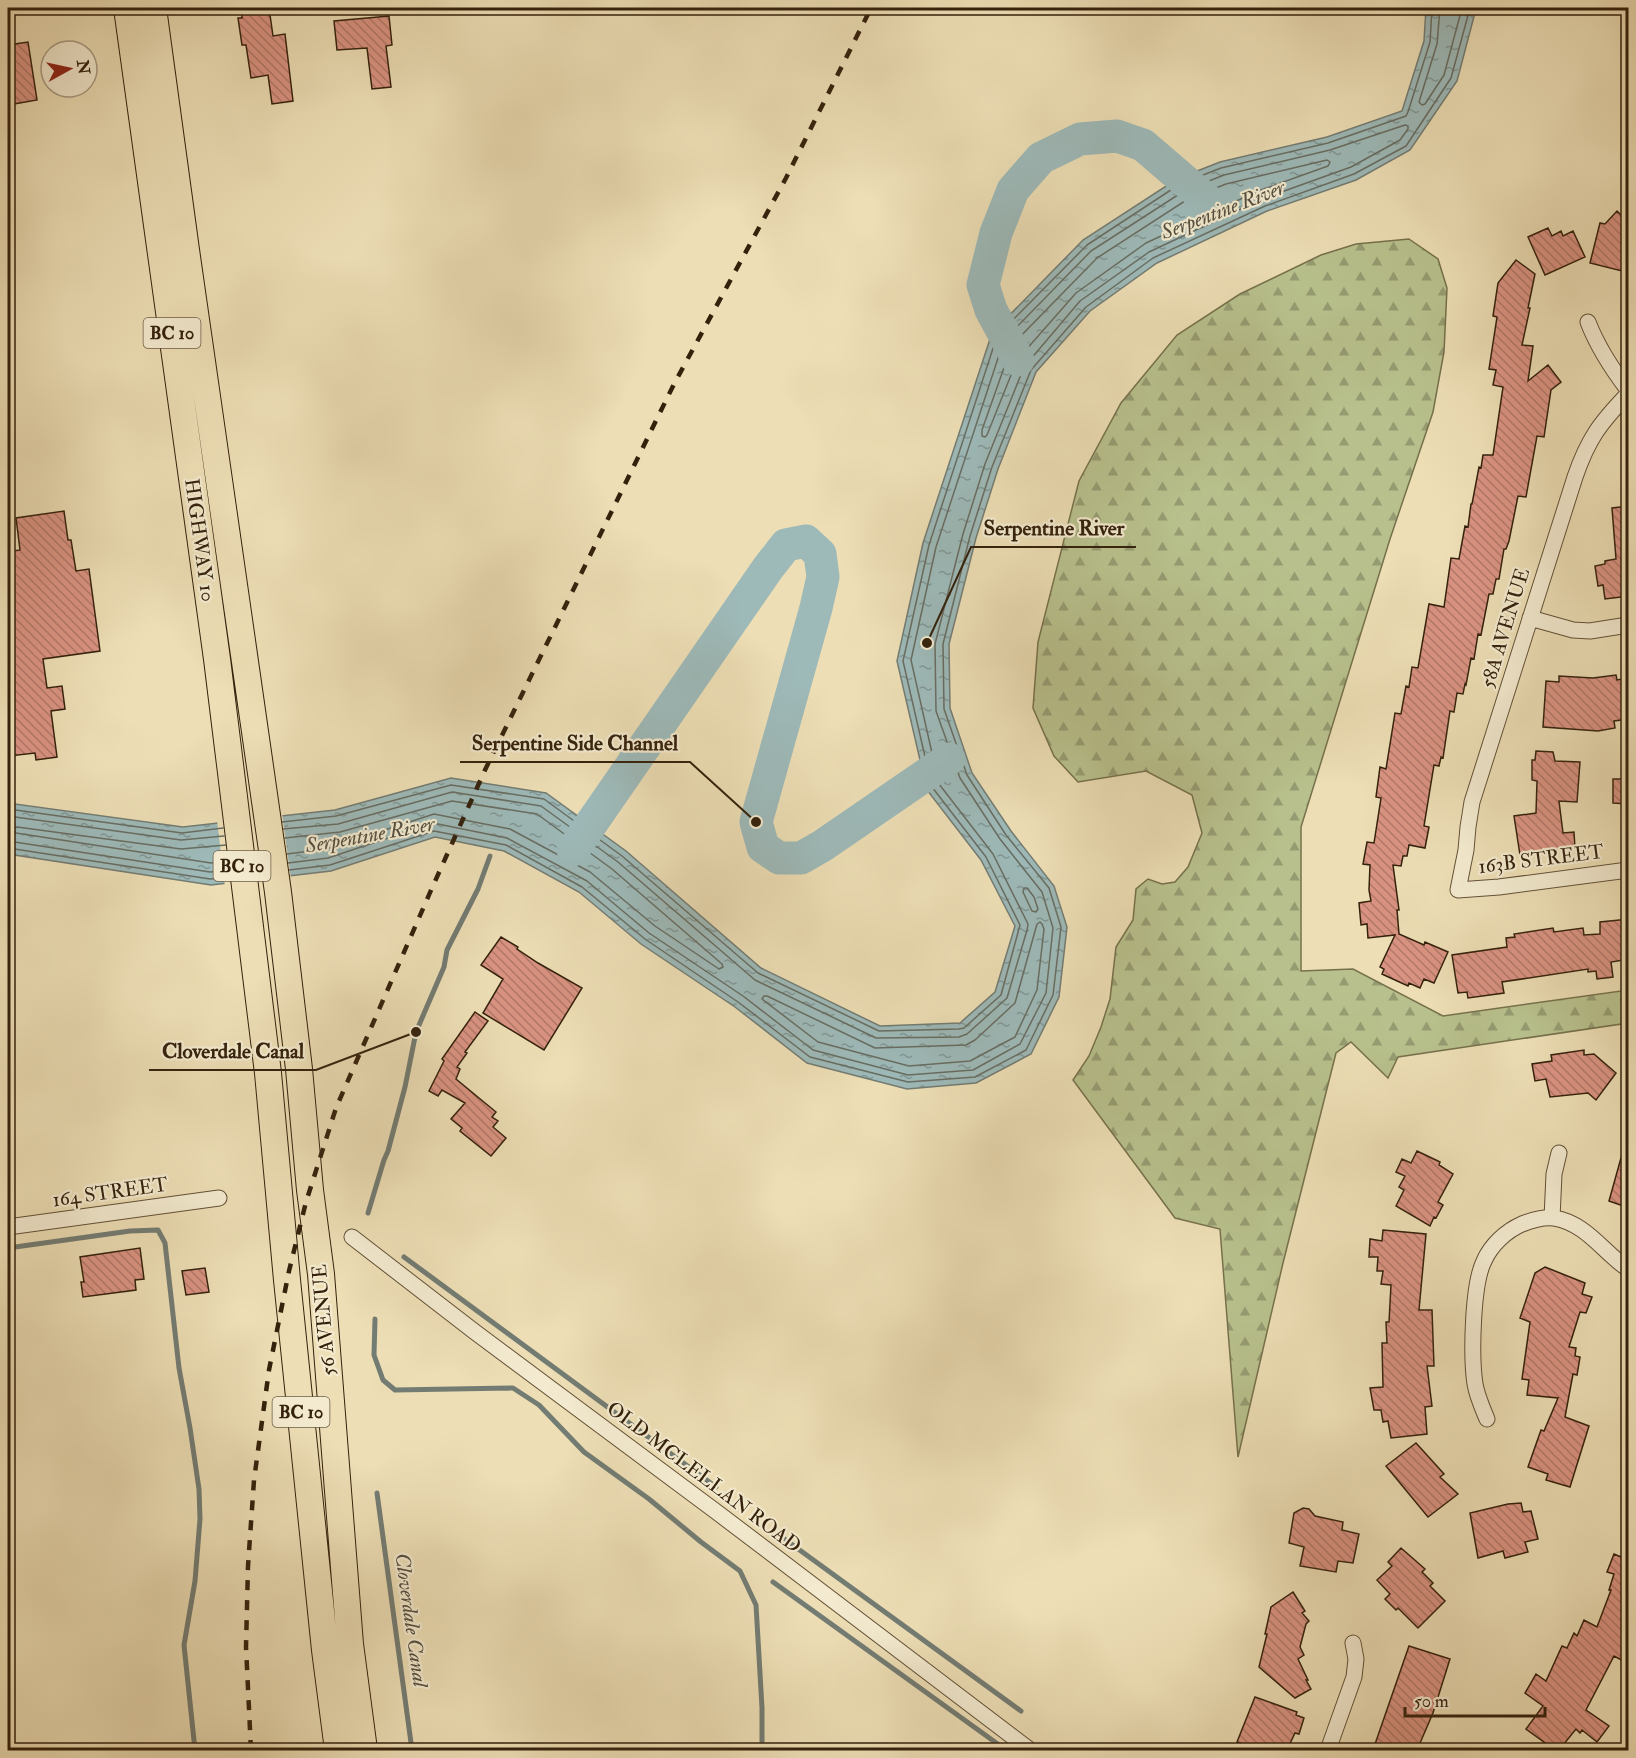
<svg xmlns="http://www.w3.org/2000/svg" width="1636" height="1758" font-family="'IM FELL Double Pica',serif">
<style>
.forest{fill:url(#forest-firs);stroke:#76714c;stroke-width:1.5}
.water{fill:url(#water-ripples);stroke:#737c73;stroke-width:1.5}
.pier{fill:#eddeb5}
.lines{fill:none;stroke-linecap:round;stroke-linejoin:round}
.shore{stroke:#686d62;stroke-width:1.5}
.stream{stroke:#737c73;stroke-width:5}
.river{stroke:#9db9b8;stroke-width:33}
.building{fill:url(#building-back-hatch);stroke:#34210c;stroke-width:1.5}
.minor-casing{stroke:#625036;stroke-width:17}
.trunk-casing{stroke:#34210c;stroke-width:28}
.minor{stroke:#f3eacf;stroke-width:15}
.trunk{stroke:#eddeb5;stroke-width:26}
.rail{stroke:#34210c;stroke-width:4.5;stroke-dasharray:10 10;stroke-linecap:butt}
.labels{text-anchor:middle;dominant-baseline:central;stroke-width:4.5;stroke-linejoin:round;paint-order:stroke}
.shield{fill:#f3eacf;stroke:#6d5d46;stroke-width:1.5}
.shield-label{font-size:18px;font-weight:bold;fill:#34210c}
.street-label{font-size:20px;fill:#34210c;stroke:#f3eacf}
.water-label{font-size:21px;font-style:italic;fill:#544f40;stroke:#f3eacf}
.leader{fill:none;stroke:#34210c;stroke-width:2}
.callout-dot{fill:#34210c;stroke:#f3eacf;stroke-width:2}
.callout-label{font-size:21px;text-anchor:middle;font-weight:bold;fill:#34210c;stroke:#f3eacf;stroke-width:4.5;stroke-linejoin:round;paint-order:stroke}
</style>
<defs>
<pattern id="forest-firs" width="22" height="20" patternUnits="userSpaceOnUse" patternTransform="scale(1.5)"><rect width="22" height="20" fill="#b8c18d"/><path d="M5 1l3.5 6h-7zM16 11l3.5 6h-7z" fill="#969c72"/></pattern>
<pattern id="water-ripples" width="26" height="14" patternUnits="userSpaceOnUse" patternTransform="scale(1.5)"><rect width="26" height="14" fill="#9db9b8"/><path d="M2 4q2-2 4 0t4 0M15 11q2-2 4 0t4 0" fill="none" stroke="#819694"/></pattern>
<pattern id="building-back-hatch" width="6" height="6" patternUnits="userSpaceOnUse" patternTransform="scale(1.5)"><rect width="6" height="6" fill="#da9382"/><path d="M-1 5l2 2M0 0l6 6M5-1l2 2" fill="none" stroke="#b27869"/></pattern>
</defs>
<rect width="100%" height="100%" fill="#eddeb5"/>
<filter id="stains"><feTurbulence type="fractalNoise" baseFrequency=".00333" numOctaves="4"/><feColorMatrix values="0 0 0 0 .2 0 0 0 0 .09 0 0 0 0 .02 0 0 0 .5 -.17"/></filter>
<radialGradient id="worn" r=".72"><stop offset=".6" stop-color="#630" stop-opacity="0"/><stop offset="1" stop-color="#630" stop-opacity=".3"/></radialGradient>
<path class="forest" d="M1409,239L1438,259L1447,288L1444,352L1433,412L1390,539L1301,827V971L1353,969L1443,1016L1628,990V1023L1398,1057L1388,1078L1351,1042L1336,1053L1283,1263L1238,1457L1220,1229L1175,1218L1073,1080L1089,1056L1101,1027L1110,999L1116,947L1133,920L1136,889L1148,879L1162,884L1175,882L1188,867L1202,833L1192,795L1146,771L1078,782L1054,756L1033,708L1038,642L1079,481L1121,403L1177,335L1240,294L1321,255L1356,244Z"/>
<path class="water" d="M1426,8H1476V9L1457,81L1410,150L1356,180L1267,211L1157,263L1090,311L1036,372L998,469L976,538L949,644L950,708L972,773L1011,831L1054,886L1067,927L1059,997L1031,1054L976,1083L907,1089L807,1063L735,1007L641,944L579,892L504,851L435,837L331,871L211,885L8,854V803L183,827L335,810L451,778L546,793L626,851L761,968L880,1026L960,1023L995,992L1015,926L981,860L927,790L897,661L923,543L992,333L1083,240L1177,179L1220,162L1327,137L1402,111L1424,41Z"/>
<path class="pier" d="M282,813L291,879L225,887L217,820Z"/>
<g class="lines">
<path class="shore" d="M1440,8L1437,44L1419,102L1422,105L1425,104L1444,75L1462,8
M1327,160L1330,162L1328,166L1258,191L1146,243L1076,293L1017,360L987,435L985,437L982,436V430L1012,345L1097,258L1188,199L1226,184Z
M8,809L182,833L223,828
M8,816L181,840L224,836
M282,822L336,816L451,785L544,799L622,856L758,973L879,1031L959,1029L964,1028L1001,995L1020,925L986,857L932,787L903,661L929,545L997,336L1087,245L1180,184L1221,168L1328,143L1406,116L1408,112L1430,42L1432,8
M283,829L338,824L452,792L541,806L618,862L755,980L876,1038L959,1037L967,1034L1007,998L1027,930L1028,924L993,854L939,784L911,660L936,547L1004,340L1091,251L1184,191L1224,175L1330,150L1405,125L1408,126V129L1400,140L1351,167L1262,199L1149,252L1080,301L1024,367L985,464L963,534L935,644L936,711L960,778L1000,839L1042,892L1053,928L1046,993L1020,1044L973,1070L908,1075L813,1050L743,996L649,933L587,881L507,838L433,823L328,858L288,863
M285,838L340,832L452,801L537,814L612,869L722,964L723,967L719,969L655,926L590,872L510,829L434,814L326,849L287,854
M8,841L210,872L229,870
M226,845L181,849L17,827L13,829L16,833L211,863L227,861
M8,848L210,879L229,877
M289,870L330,865L434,831L506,845L582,887L645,939L738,1002L810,1057L908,1082L975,1077L1026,1050L1053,995L1061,927L1049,888L1006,835L967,775L944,709L943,644L970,536L992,467L1031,370L1086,307L1153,258L1265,206L1354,174L1406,146L1451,78L1470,8
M1024,888H1027L1034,897L1038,909L1036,912L1032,911L1023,892Z
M1040,922L1042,924L1044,929L1037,990L1015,1037L970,1061L909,1066L818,1042L762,999L764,996H767L875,1048L966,1045L975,1040L1015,1003L1037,924Z"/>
<path class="stream" d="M368,1213L384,1160L388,1151L405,1087L416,1032L444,967L447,950L478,889L490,856
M8,1248L130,1231L158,1230L165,1243L179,1368L190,1428L199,1489L200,1519L195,1581L184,1645L195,1750
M404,1257L716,1487
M375,1319L374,1355L383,1380L395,1390L513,1388L539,1405L584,1452L649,1499L701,1542L740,1571L756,1605L762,1708V1750
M377,1493L412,1750
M779,1535L1021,1711
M773,1582L1006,1750"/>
<path class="river" d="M1018,360L991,310L983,285L996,233L1013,190L1041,158L1080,139L1117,136L1143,145L1214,206
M573,850L768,568L786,545L806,541L820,554L823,577L816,608L756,822L763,847L779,858H801L822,846L949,759"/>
</g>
<path class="building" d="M241,8H269L273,36L285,34L293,101L272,104L268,75L251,78L246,45H242L238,18H242Z
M389,16L392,45L386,46L391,87L372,89L367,48L337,50L334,21Z
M28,42L37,100L8,105V45Z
M1617,211L1629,223V264L1622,271L1590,263L1600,223L1605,224Z
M1548,228L1552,236L1561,231L1563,236L1573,231L1585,257L1545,275L1528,237Z
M1516,260L1535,274L1528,308H1530L1522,345L1533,346L1528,381L1548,365L1561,382L1551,390L1544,437L1537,436L1526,497L1518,496L1509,541L1506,549H1504L1499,579H1496L1493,594H1489L1481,635L1478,634L1474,659L1471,658L1466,685L1465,684L1463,694L1457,693L1454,712L1450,711L1443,758L1441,757L1439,766L1434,765L1424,826L1429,827L1425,848L1409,845L1407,856H1403L1401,866L1393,865L1399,910H1397L1399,934L1424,945L1425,942L1448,952L1434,983L1424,979L1420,988L1409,983L1408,986L1382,974L1384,969L1380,967L1395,935L1368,938L1367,924L1361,925L1359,903L1371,901L1369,890L1370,865L1363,864L1367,842L1374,843L1381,798L1376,797L1380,767L1386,769L1395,713L1401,714L1406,686L1409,687L1412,667L1418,668L1429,604L1444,607L1451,558L1459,559L1465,526L1468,527L1471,504H1472L1479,467L1481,468L1483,455H1493L1503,387L1493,385L1496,370L1489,369L1497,317L1493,316L1498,283Z
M1629,506V596L1605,599L1603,585L1598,586L1595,566L1605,564V561L1616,559L1612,508Z
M64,511L68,540H71L76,571L89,569L100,651L43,659L47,688L62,686L65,709L51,711L57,757L36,760L35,753L9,756L8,552L20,550L16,518Z
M1616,675L1617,680L1629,678V719L1614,721L1615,728L1598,731L1543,727L1546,681L1559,682V676L1593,678Z
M1536,751L1553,752L1555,761L1580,762L1577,802L1559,801L1563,833L1574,832L1575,848L1520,855L1514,816L1536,813L1537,781L1532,780V760H1535Z
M1613,779H1629V804L1613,803Z
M1629,919V959L1611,962L1613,977L1597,979L1596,971L1588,972V969L1502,982L1504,993L1468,998L1467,992L1458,993L1452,955L1507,947L1506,938L1515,937L1514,934L1553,928L1554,932L1583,928L1584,935L1600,934V922Z
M501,937L518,947L517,949L538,963L582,988L544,1050L483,1013L503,979L481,965Z
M475,1012L488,1021L465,1052L467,1053L457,1067L460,1069L456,1079L496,1112L492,1117L498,1121L493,1127L506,1138L491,1156L460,1131L462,1128L451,1119L465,1103L442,1090L438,1096L429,1091L444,1061L442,1059Z
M1584,1050V1055L1594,1054L1616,1073L1596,1100L1588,1093L1550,1097L1546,1079L1535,1081L1532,1064L1552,1061L1551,1055Z
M1624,1147L1629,1148V1208L1609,1201Z
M1417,1151L1440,1162L1439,1165L1453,1174L1438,1202L1443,1205L1436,1218L1434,1217L1430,1226L1396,1206L1404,1190L1399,1187L1405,1176L1396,1172L1402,1159L1411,1163Z
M1383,1230L1426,1234L1419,1310H1432L1434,1366H1427L1432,1406L1425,1407L1427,1434L1391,1438L1388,1421L1383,1422L1381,1410H1374L1370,1388L1383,1387L1382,1343H1387L1386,1322H1389L1391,1285L1381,1284L1383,1271H1377L1378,1257H1369L1370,1239L1382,1241Z
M140,1248L144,1279L135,1280L136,1290L83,1297L81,1282H84L80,1257Z
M1545,1267L1585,1283L1582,1294L1592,1297L1586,1313L1580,1312L1569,1347L1576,1348L1575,1356L1580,1357L1577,1375L1573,1374L1565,1417L1589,1426L1570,1487L1546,1480L1548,1474L1528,1467L1541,1430L1544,1431L1558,1398L1527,1395L1529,1380L1522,1379L1530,1322L1520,1318L1535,1273Z
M205,1268L209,1292L186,1295L182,1271Z
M1416,1443L1444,1474L1440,1477L1458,1494L1428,1517L1386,1466Z
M1521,1503L1523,1512L1531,1511L1538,1539L1525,1542L1528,1552L1505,1558L1503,1551L1478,1558L1470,1513L1508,1504Z
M1303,1508L1309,1509L1315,1516L1343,1522L1342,1530L1359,1534L1353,1563L1338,1561L1336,1572L1300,1566L1304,1547L1289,1543L1294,1513Z
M1626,1540L1629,1541V1664L1614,1656L1586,1710L1609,1726L1597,1742L1582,1730L1580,1733L1576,1729L1559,1750H1555L1526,1729L1543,1706L1525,1693L1536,1674L1546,1681L1562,1646L1567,1648L1574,1633L1577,1636L1584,1620L1597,1627L1611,1590H1609L1614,1574L1607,1572L1614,1554L1621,1557Z
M1401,1548L1425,1569L1422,1572L1433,1583L1430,1586L1445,1601L1418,1628L1398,1608L1396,1610L1385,1599L1390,1594L1377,1580L1392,1566L1388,1562Z
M1293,1592L1305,1611L1302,1613L1309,1621L1306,1624L1300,1647L1304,1655L1298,1659L1308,1680H1306L1311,1689L1295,1698L1259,1667L1267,1634H1265L1271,1607Z
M1409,1646L1450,1659L1433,1713L1417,1750H1373Z
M1255,1697L1297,1712L1296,1715L1304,1718L1299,1734L1295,1733L1287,1750H1238L1241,1743L1237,1742Z"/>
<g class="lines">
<g class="minor-casing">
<path id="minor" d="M1588,322C1598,348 1612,369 1628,390
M1628,394C1600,423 1588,439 1575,477L1472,802L1468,827L1466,850L1458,890L1499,887L1628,870
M1530,618L1573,630L1590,631L1628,625
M1552,1218L1554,1174L1559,1153
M8,1227L219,1198
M352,1237L475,1332L718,1513L1030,1750
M1487,1419C1482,1407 1477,1396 1475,1384C1471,1358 1472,1285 1484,1261C1491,1245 1506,1231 1522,1224C1532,1220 1543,1217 1554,1218C1586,1223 1603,1252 1628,1269
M1328,1750L1354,1677L1356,1659L1353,1643"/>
</g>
<g class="trunk-casing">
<path id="trunk" d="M127,8L217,659L268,1073L287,1280L325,1650L338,1750
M153,8L186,250L278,892L299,1069L310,1190L321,1274L350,1644L364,1750"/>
</g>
<use href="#minor" class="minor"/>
<use href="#trunk" class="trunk"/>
<path class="rail" d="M251,1750L246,1647L248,1566L254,1480L269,1370L289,1271L306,1202L336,1108L432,888L485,770L674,384L786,178L871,8"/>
</g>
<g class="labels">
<g class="shield">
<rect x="143.5" y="318" width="57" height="30" rx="4.5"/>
<rect x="213.5" y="851" width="57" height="30" rx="4.5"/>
<rect x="272.5" y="1397" width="57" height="30" rx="4.5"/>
</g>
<g class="shield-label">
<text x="172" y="333">BC 10</text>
<text x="242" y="866">BC 10</text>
<text x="301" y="1412">BC 10</text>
</g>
<g class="street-label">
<text transform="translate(200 540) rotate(82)">HIGHWAY 10</text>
<text transform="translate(1505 628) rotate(-73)">58A AVENUE</text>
<text transform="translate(1541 859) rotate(-7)">163B STREET</text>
<text transform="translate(110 1192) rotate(-8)">164 STREET</text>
<text transform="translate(324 1320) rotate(-95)">56 AVENUE</text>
<text transform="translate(704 1477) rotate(37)">OLD MCLELLAN ROAD</text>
</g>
<g class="water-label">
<text transform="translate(1223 210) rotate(-21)">Serpentine River</text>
<text transform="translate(370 835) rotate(-10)">Serpentine River</text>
<text transform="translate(411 1620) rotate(82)">Cloverdale Canal</text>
</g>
</g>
<path class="leader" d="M927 643L971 547H1136M756 822L690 762H460M416 1032L316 1070H149"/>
<g class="callout-dot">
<circle cx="927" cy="643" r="6"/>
<circle cx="756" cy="822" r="6"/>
<circle cx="416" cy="1032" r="6"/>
</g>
<g class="callout-label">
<text x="1054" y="535">Serpentine River</text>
<text x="575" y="750">Serpentine Side Channel</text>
<text x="233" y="1058">Cloverdale Canal</text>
</g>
<rect width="1636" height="1758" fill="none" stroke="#eddeb5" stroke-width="30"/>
<rect x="9" y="9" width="1618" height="1740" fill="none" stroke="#34210c" stroke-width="3"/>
<rect x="15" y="15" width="1606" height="1728" fill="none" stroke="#34210c" stroke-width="1.5"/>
<g transform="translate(69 69) rotate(82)"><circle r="28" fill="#f3eacf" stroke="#a79a81" stroke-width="1.5"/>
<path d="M0-4.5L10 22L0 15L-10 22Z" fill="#8f2418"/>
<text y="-9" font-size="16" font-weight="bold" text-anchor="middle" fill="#34210c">N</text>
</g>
<path d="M1405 1707v9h140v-9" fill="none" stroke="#34210c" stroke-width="3"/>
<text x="1414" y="1707" font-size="18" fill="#34210c" stroke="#f3eacf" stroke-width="4.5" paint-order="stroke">50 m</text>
<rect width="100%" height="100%" filter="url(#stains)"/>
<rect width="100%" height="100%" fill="url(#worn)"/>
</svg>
